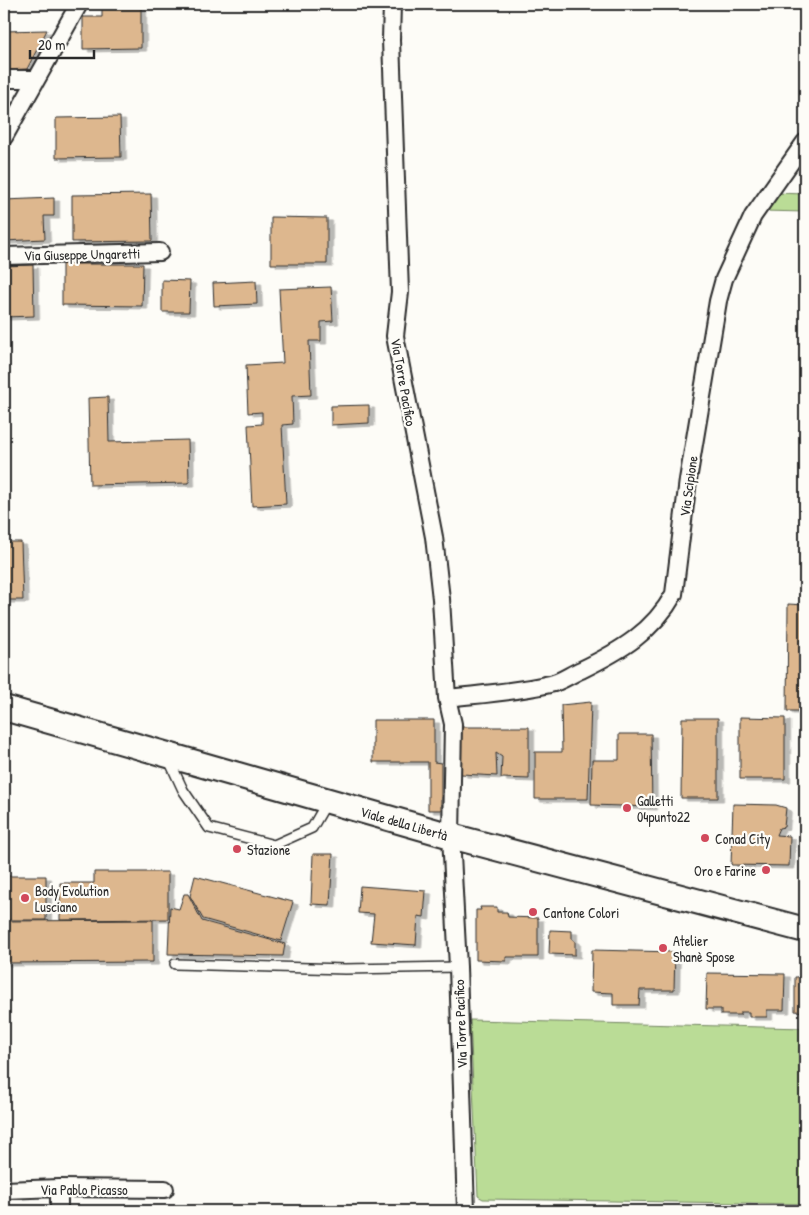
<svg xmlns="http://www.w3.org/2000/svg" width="809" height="1215" font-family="'Patrick Hand',sans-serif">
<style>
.green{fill:#badc96;stroke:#728460}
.building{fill:#ddb78e;stroke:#2b2b2b;filter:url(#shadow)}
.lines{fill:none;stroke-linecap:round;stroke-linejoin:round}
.lane-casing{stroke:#2b2b2b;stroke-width:12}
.street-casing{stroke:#2b2b2b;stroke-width:20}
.secondary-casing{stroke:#2b2b2b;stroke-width:28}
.lane{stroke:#fdfcf7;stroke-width:9}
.street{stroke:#fdfcf7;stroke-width:16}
.secondary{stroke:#fdfcf7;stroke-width:24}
.poi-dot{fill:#d1495b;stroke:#fdfcf7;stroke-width:2}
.labels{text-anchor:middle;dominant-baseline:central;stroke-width:4.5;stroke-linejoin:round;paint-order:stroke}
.street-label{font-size:14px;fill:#2b2b2b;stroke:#fdfcf7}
.poi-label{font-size:14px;fill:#2b2b2b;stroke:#fdfcf7;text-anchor:start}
</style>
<defs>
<filter id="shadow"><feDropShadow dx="5.5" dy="3" stdDeviation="0" flood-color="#0004"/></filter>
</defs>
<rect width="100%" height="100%" fill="#fdfcf7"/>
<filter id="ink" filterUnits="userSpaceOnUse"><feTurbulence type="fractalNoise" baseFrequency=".02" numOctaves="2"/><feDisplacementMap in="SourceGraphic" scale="10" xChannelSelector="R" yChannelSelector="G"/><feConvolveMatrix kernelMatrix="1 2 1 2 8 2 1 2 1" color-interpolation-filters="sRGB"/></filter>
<g filter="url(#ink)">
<path class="green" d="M776,193L805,194V212L763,211Z
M470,1020L805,1028V1204L483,1199L478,1196Z
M41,1207L44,1211H4V1209Z"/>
<path class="building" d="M102,4H141V48L83,49V17H102Z
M47,30L27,69L4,70V31Z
M120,117L121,157L56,158V118Z
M151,194L152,241L72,242V195Z
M54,198V216H44L45,239L4,241V200Z
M271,217L327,218V264H271Z
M62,264H143L142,306L62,305Z
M33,265L34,316L4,317V266Z
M162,280L190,281L189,312H162Z
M256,281L257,304L214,306L213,283Z
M331,287L333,321L321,322V341H309L311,395L292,396L293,424L282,425L286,504L252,506L248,425L262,424V412L248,413L246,365L283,363L279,289Z
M108,397L109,442L188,440L189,483L90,485L88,398Z
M369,405V423L331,425V406Z
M4,542H21L23,600H4Z
M788,604L805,605V711H787Z
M591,702L588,799H535V752H562L561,705Z
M740,717L785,718V779H740Z
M682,718H718V798H681Z
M373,720H434V762L441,763V810H428V762H373Z
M461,727H529V779L501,778L502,757L496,753L497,776L461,774Z
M619,734H651L652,807L591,805L592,760H619Z
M733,804L776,805L786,808L784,827L779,828L776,835L790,836L789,866L731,865Z
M313,854H333L330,905L311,904Z
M94,872H168V919L60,920V883H94Z
M4,876H46V920H4Z
M195,876L293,902L281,941L203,919L190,896Z
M360,886L426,891L424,917L418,916L416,945L371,942L374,914L358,913Z
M184,894H188L202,921L285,944L283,956L168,954L170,907L179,909Z
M480,907H497V912H507L508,917L538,918V957H506V961L476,960V910H481Z
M153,920V962L4,963V921Z
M550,930L572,931V939L575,941V955L549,954Z
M592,950L675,952L674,990H640L639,1005H613V993L591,992Z
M707,973L785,974L784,1010H767V1017H749V1012H741V1015H721V1009H706Z
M795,977H805V1012L795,1011Z"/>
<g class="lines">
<g class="lane-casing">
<path id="lane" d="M169,760L183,790L209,828L274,845L312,828L327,802
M175,964L345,969L458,967"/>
</g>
<g class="street-casing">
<path id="street" d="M392,4L391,40L400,292L395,336L434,537L441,599L447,698L453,724L451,836L458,967L466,1211
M4,79H36
M4,137L79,4
M4,256L160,252
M447,698C482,694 516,692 550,684C561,682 571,674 581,670C620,651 653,632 674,594L688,480L718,301L724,279L753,216L805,142
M4,1190L59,1188L165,1189
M59,1211V1188"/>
</g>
<g class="secondary-casing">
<path id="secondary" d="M4,708L451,836L805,930"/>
</g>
<use href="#lane" class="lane"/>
<use href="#street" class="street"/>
<use href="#secondary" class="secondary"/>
</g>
</g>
<g class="poi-dot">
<circle cx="627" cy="808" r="5"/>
<circle cx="705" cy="838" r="5"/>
<circle cx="237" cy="849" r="5"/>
<circle cx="766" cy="870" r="5"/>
<circle cx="25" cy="898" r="5"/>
<circle cx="533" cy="912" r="5"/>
<circle cx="663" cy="948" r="5"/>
</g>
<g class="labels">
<g class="street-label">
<text transform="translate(82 254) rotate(-1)">Via Giuseppe Ungaretti</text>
<text transform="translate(404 382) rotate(80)">Via Torre Pacifico</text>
<text transform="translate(688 486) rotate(-82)">Via Scipione</text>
<text transform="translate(404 823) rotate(16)">Viale della Libertà</text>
<text transform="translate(460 1024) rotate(-92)">Via Torre Pacifico</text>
<text x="84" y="1189">Via Pablo Picasso</text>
</g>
<g class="poi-label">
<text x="637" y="800">Galletti<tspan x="637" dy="16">04punto22</tspan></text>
<text x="715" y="838">Conad City</text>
<text x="247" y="849">Stazione</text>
<text x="756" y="870" text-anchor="end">Oro e Farine</text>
<text x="35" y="890">Body Evolution<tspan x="35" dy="16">Lusciano</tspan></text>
<text x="543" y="912">Cantone Colori</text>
<text x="673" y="940">Atelier<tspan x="673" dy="16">Shanè Spose</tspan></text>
</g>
</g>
<rect width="809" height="1215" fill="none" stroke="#fdfcf7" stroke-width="20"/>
<rect x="10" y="10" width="789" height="1195" fill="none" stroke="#2b2b2b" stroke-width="2" filter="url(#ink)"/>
<path d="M30 50v8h64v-8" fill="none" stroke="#2b2b2b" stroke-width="2.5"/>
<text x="38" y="50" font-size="15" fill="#2b2b2b" stroke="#fdfcf7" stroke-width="4" paint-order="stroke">20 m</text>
</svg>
